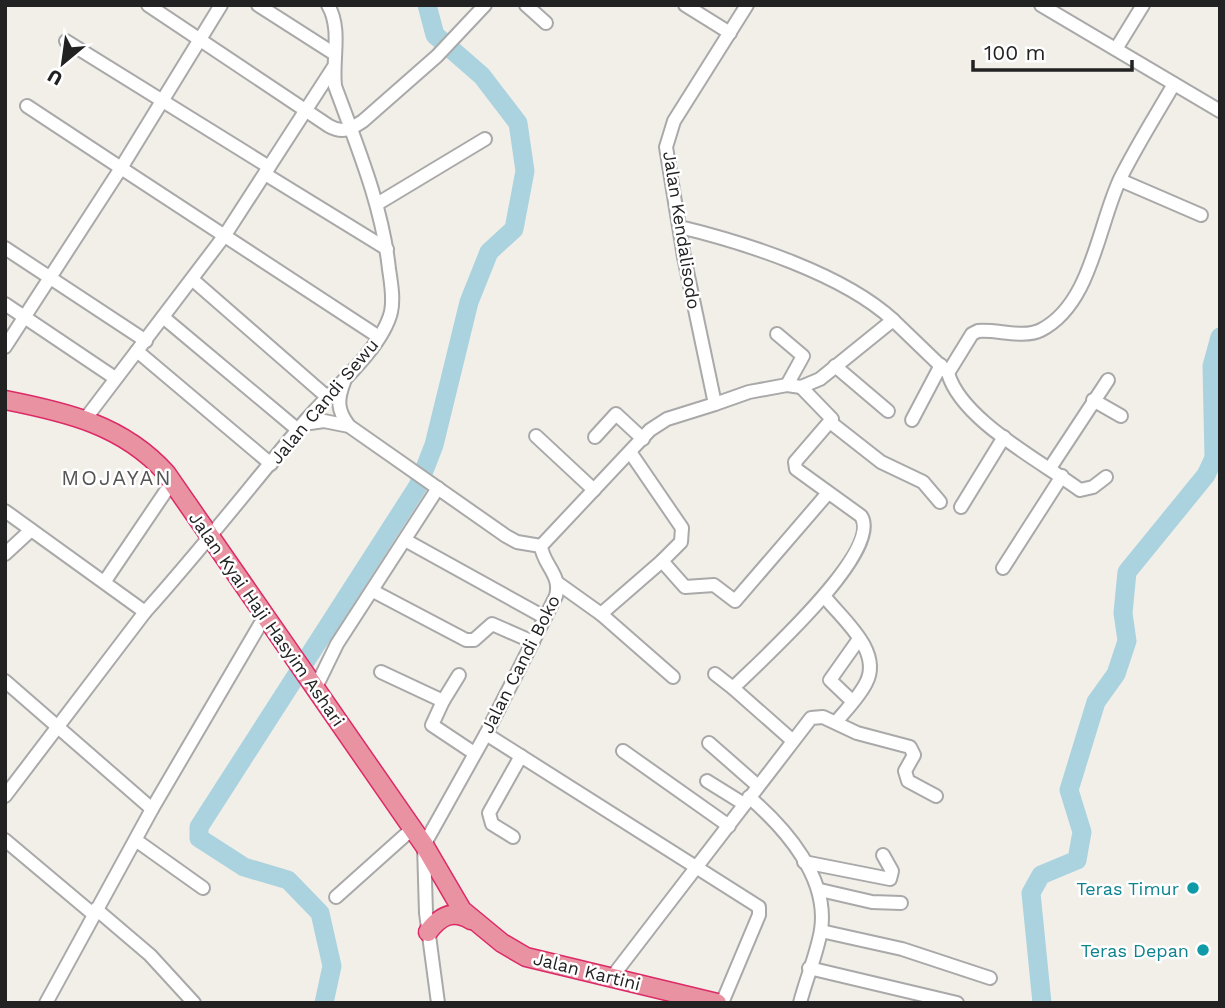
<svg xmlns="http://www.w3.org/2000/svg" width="1225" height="1008" viewBox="0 0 1225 1008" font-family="'Work Sans',sans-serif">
	<rect width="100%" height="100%" fill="#f2efe9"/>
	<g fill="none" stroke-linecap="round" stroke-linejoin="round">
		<g stroke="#aad3df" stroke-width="19">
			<polyline points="324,1003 332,966 320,913 288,880 244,867 199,838 199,827 418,486 434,445 469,302 489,252 514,229 525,171 518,123 482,76 435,35 427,5"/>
			<polyline points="1042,1003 1031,893 1041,875 1077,860 1082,832 1069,790 1096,702 1116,674 1127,641 1123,613 1127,572 1206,475 1214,458 1212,366 1220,337"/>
		</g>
		<g stroke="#a9a9a9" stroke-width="16">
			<g id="minor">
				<path d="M148,5L329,126C343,134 351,129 363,121L437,56L485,5"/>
				<polyline points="258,5 333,53"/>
				<polyline points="526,5 546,23"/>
				<polyline points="685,5 730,33"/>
				<polyline points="1041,5 1220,111"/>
				<polyline points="66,41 269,167"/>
				<polyline points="1116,49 1143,5"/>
				<polyline points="27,106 121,168 221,5"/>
				<polyline points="265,174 387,249"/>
				<polyline points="1120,180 1201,215"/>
				<polyline points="377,204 485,139"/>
				<path d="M680,227C746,243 843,274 893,320"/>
				<polyline points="5,248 146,341"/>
				<polyline points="193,280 326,396"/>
				<polyline points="5,304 115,378"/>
				<polyline points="163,317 298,430"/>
				<polyline points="777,334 803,356 787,385"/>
				<polyline points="5,347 121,168 379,337"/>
				<polyline points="137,351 271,464"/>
				<polyline points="835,366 888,411"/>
				<path d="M948,373C961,420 1041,461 1080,490L1093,487L1106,477"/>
				<path d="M344,382C337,400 337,410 349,426"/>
				<polyline points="1093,400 1121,416"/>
				<path d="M715,404L749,392L787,385L801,387L820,379L893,320L948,373L972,334L978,331C997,329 1023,339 1041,330C1092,304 1098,224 1121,177C1137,145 1156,115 1174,84"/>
				<polyline points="86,418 225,235 333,68"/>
				<polyline points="912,420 941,365"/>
				<polyline points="830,422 881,462 923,482 940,502"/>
				<polyline points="303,424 324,421 349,426 506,536 517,542 541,546"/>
				<polyline points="536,436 594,490"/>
				<polyline points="595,437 616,414 643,439"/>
				<polyline points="630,452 682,528 681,542 662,561"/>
				<polyline points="1050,468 1108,380"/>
				<polyline points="961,507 1004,437"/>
				<path d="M5,511L145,612C201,550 252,484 306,420C331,391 382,349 391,312C394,298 391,283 389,269C382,205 357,146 335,86C332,59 342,29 328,5"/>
				<polyline points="405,540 544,617"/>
				<polyline points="5,554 31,530"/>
				<polyline points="1003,568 1062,476"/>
				<polyline points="105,581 172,482"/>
				<polyline points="559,584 601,614 673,677"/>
				<polyline points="373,591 466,640 474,640 492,624 533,642"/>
				<path d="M824,596C842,619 883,651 866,683C859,697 846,710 836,722"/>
				<polyline points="601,614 662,561 685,587 714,585 735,601 828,493"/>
				<polyline points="381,672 443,701 432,725 474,753"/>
				<polyline points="715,674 733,688"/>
				<polyline points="5,681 152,809"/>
				<polyline points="315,689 337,644 438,488"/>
				<polyline points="443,701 459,675"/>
				<polyline points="852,701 830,680 859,639"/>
				<polyline points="486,734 759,907 759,915 722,1003"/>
				<path d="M793,741L733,688C759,662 884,551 861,516L796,469L795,462L832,419L801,387"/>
				<polyline points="709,743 758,786"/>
				<polyline points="623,751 729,826"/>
				<polyline points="707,781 744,804"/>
				<polyline points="5,796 145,612"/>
				<path d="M749,797C786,829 829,878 821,930C817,954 806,979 800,1003"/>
				<polyline points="513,837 492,824 489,813 521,756"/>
				<polyline points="5,840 93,914"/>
				<polyline points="137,841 203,888"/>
				<polyline points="804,862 890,879 892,871 883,855"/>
				<polyline points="820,890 872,902 901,903"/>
				<polyline points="336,897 412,829"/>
				<polyline points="96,909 150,955 194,1003"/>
				<polyline points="821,931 902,949 990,978"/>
				<polyline points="809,968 957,1003"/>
				<polyline points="612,977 811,718 823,717 857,733 910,747 914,755 905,771 908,781 936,796"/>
				<polyline points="46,1003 152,809 265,616"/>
				<path d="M438,1003L426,913L424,845L486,734L556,596C562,575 543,565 541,546L650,430L667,419L715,404L684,257L666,147L674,121L747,5"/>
			</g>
		</g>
		<g stroke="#dc2a67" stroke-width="21">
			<g id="highway">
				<path d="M5,400C66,412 123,425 166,473L424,845L462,910L502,943L526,957L717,1003"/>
				<path d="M428,932C440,916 453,909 471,920"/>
			</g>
		</g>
		<use href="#minor" stroke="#fff" stroke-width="12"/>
		<use href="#highway" stroke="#e892a2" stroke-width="18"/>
	</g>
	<g fill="#0f9aa8" stroke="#fff" stroke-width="2.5">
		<circle cx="1193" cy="888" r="7"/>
		<circle cx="1203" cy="950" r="7"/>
	</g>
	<g text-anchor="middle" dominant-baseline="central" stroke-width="5" stroke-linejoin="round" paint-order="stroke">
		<g font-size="18" fill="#222" stroke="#fff">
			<text transform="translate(682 230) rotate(81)">Jalan Kendalisodo</text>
			<text transform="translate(324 401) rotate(-50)">Jalan Candi Sewu</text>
			<text transform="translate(267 619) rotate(55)">Jalan Kyai Haji Hasyim Ashari</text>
			<text transform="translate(520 664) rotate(-63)">Jalan Candi Boko</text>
			<text transform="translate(587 971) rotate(14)">Jalan Kartini</text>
		</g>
		<g font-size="18" fill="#0d838f" stroke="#fff" text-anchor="end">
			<text x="1179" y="888">Teras Timur</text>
			<text x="1189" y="950">Teras Depan</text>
		</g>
		<g font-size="21" letter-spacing="2" fill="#555" stroke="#fff">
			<text x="117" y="477">MOJAYAN</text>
		</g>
	</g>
	<rect width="1225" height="1008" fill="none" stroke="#222222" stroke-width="14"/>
	<g transform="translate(63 63) rotate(209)" stroke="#ffffff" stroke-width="5" paint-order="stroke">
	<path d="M0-5L12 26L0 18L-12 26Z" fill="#222222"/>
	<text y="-10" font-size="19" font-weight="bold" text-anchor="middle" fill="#222222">U</text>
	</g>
	<path d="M973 60v10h159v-10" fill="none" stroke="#222222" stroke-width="3.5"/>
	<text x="984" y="60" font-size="21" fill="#222222" stroke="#ffffff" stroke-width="5" paint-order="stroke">100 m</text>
</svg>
